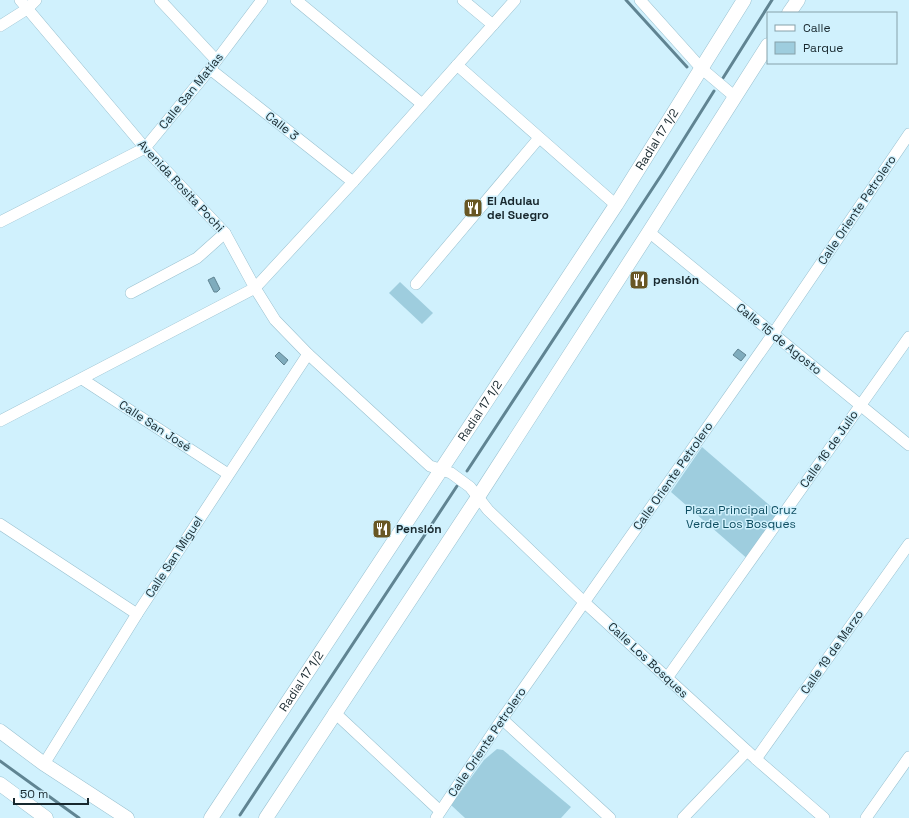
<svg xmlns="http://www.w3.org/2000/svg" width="909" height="818" viewBox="0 0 909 818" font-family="'Space Grotesk',sans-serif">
	<rect width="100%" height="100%" fill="#d0f1fd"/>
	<g fill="#9ecdde">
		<polygon points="400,282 433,313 422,324 389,293"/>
		<polygon points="702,447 782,516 750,561 671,492"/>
		<polygon points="497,749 503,750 571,807 561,818 465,818 451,805 484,760"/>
	</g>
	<g fill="#7facbd" stroke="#608492">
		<polygon points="214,277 220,289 217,292 214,292 208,280"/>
		<polygon points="738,349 746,355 741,361 733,355"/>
		<polygon points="279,352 288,360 284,365 275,356"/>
	</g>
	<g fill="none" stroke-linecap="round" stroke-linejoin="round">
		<g stroke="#608492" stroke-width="3">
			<polyline points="626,0 687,67"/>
			<polyline points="723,78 772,0"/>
			<polyline points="467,471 662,174 714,91"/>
			<polyline points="0,761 79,818"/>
			<polyline points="240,815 457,486"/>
		</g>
		<g stroke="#99c1d0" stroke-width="12">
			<g id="minor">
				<polyline points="20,0 145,148 225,233 255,288 275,320 308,354 430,466 451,473 470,487 488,510 584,602 756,759 824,818"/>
				<polyline points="160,0 216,60"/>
				<polyline points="296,0 422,104"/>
				<polyline points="463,0 493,25"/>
				<polyline points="640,0 701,68 734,96"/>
				<polyline points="0,26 27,9 36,0"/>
				<polyline points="457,65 616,205"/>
				<polyline points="210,69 353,182"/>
				<polyline points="0,222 145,148 210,69 262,0"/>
				<polyline points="649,232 909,445"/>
				<polyline points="416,284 539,138"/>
				<polyline points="131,293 197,258 225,233"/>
				<polyline points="82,379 228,474"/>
				<polyline points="0,421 255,288 353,182 515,0"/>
				<polyline points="0,524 137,614"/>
				<polyline points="667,678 909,337"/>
				<polyline points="334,712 440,811"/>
				<polyline points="502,719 610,818"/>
				<polyline points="756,759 909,544"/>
				<polyline points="44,764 137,614 308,354"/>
				<polyline points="436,818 502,719 773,334 909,134"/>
				<polyline points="683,818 747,751"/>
				<polyline points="866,818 909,757"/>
			</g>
		</g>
		<g stroke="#99c1d0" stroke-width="15">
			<g id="major">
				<polyline points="789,13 798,0"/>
				<polyline points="0,731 44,764 127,818"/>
				<polyline points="0,784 46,818"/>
				<path id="s1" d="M211,818L616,205L744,0"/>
				<polyline points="266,818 478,497 649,232 768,45"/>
			</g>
		</g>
		<use href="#minor" stroke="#fff" stroke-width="11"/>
		<use href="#major" stroke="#fff" stroke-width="14"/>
	</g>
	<defs>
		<g id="restaurant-square" transform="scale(1)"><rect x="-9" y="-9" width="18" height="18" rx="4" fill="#685724" stroke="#d0f1fd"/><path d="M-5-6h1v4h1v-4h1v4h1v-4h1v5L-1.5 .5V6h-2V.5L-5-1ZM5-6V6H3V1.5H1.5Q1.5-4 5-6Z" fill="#fff"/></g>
	</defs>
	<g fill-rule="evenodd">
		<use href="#restaurant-square" x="473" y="208"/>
		<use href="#restaurant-square" x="639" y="280"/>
		<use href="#restaurant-square" x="382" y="529"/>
	</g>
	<g text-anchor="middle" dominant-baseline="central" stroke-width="3" stroke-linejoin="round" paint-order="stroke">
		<g font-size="12" fill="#18282e" stroke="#d0f1fd">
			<text transform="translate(191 91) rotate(-51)">Calle San Matías</text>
			<text transform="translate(282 126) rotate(38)">Calle 3</text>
			<text stroke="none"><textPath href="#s1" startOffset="812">Radial 17 1/2</textPath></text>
			<text transform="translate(181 186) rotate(47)">Avenida Rosita Pochi</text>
			<text transform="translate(857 210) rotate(-56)">Calle Oriente Petrolero</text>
			<text transform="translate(779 339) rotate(39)">Calle 15 de Agosto</text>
			<text stroke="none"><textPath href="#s1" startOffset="488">Radial 17 1/2</textPath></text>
			<text transform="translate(155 426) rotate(33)">Calle San José</text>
			<text transform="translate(829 449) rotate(-55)">Calle 16 de Julio</text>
			<text transform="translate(673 476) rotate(-55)">Calle Oriente Petrolero</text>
			<text transform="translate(174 557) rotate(-57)">Calle San Miguel</text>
			<text transform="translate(832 652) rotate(-55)">Calle 19 de Marzo</text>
			<text transform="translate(648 660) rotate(43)">Calle Los Bosques</text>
			<text stroke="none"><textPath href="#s1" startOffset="164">Radial 17 1/2</textPath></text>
			<text transform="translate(487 742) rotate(-56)">Calle Oriente Petrolero</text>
		</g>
		<g font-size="12" font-weight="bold" fill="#18282e" stroke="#d0f1fd" text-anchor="start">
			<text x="487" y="201">El Adulau<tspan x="487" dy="14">del Suegro</tspan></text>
			<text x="653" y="280">pensión</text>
			<text x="396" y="529">Pensión</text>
		</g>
		<g font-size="12" fill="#0e4e61" stroke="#d0f1fd">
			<text x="741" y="510">Plaza Principal Cruz<tspan x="741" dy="14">Verde Los Bosques</tspan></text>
		</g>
	</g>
	<rect x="767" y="12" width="130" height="52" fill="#d0f1fd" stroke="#86a1aa"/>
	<rect x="775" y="25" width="20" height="6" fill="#ffffff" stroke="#86a1aa"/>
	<text x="803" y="32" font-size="12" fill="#18282e">Calle</text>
	<rect x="775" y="42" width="20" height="12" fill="#9ecdde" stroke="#86a1aa"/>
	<text x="803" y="52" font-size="12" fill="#18282e">Parque</text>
	<path d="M14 798v6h74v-6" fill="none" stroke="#18282e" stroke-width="2"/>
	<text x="20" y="798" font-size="12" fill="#18282e" stroke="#d0f1fd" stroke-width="3" paint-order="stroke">50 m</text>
</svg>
